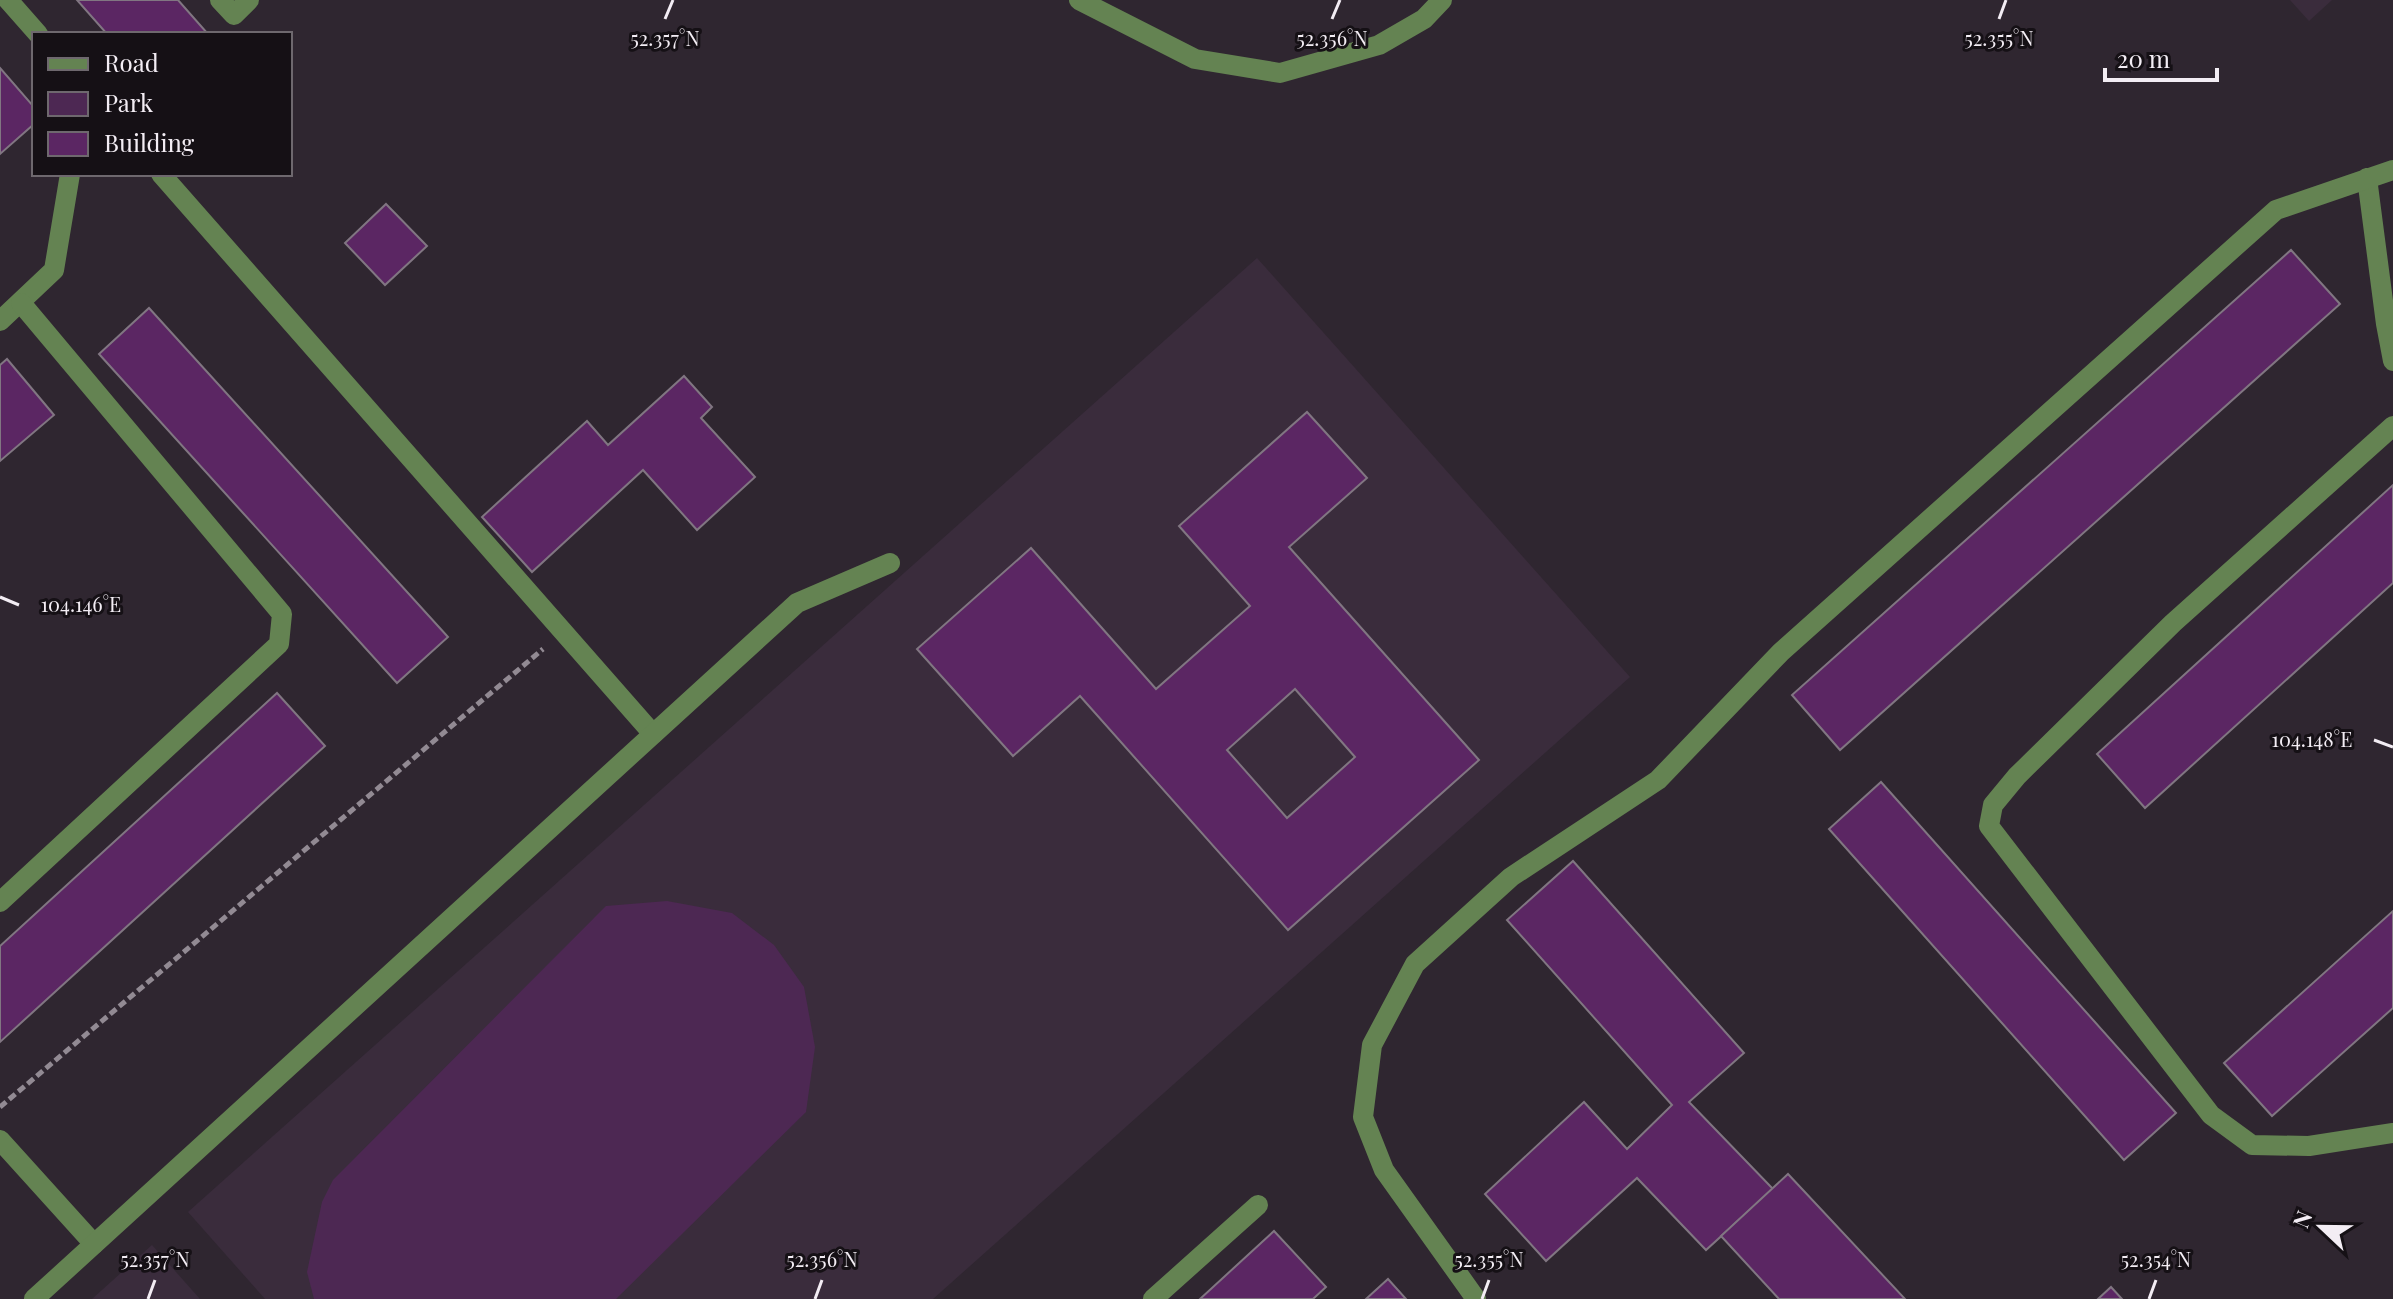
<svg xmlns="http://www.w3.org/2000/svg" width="2393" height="1299" viewBox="0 0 2393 1299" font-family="'Playfair Display',serif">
	<rect width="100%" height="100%" fill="#2f2630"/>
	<g fill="#3a2c3c">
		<polygon points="2290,0 2332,0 2309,21"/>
		<polygon points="1257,258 1630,677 933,1299 265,1299 188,1212"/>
		<polygon points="152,1245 200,1299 92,1299"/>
	</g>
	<polygon fill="#4d2853" points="667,901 732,913 774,945 804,987 815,1047 806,1112 616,1299 314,1299 307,1272 322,1202 333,1180 606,906"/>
	<g fill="#5b2663" stroke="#817682" stroke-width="2" fill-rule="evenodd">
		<polygon points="77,0 178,0 208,34 107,34"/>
		<polygon points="0,68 34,107 34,124 0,154"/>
		<polygon points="386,204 427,246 385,285 345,243"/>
		<polygon points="2291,250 2340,304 1840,750 1792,695"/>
		<polygon points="149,308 448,637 397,683 99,354"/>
		<polygon points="7,359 54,415 0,461 0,365"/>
		<polygon points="684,376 712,407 701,418 755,477 697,530 643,470 532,572 482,517 587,421 608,445"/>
		<path d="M1307,412L1367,478L1289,547L1479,760L1288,930L1080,696L1013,756L917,649L1031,548L1156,689L1250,606L1179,526ZM1295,689L1355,757L1287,818L1227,750Z"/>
		<polygon points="2393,485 2393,583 2145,808 2097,754"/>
		<polygon points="277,693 325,746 0,1042 0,946"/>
		<polygon points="1881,782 2176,1113 2124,1160 1829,829"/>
		<polygon points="1573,861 1744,1053 1689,1102 1773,1189 1706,1250 1637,1178 1546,1261 1485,1194 1584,1102 1627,1149 1672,1105 1507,920"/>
		<polygon points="2393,911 2393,1008 2272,1116 2224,1063"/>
		<polygon points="1788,1174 1905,1299 1779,1299 1721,1236"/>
		<polygon points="1274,1231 1326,1287 1313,1299 1200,1299"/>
		<polygon points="1388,1279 1406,1299 1366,1299"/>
		<polygon points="2111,1287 2122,1299 2098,1299"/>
	</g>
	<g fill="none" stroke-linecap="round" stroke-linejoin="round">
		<polyline stroke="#928a93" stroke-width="5" stroke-dasharray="8 4" stroke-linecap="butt" points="0,1107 543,649"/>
		<g stroke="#648352" stroke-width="20">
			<polyline points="8,0 38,34"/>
			<polyline points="220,0 234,15 249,0"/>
			<polyline points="1079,0 1195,59 1280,73 1379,45 1424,19 1442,0"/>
			<polyline points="161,174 653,734"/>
			<polyline points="2367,178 2386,324 2393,361"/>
			<polyline points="0,321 54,270 70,174"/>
			<polyline points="2393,426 2173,623 2017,776 1993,805 1989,826 2211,1115 2252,1145 2309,1146 2393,1133"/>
			<polyline points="0,902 279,644 282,614 21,303"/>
			<polyline points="0,1140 94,1244"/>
			<polyline points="34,1299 797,603 890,563"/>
			<polyline points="1153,1299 1258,1205"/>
			<polyline points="1476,1299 1384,1170 1363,1117 1372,1045 1415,964 1511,877 1658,780 1781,652 2276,210 2393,170"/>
		</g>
	</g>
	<path fill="none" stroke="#f3edf4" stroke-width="3" d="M665,19L673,0M1332,19L1340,0M1999,19L2006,0M0,597L19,605M2374,740L2393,747M148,1299L155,1280M815,1299L822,1280M1482,1299L1489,1280M2149,1299L2156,1280"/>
	<g font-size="20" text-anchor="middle" fill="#f3edf4" stroke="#151015" stroke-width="6" stroke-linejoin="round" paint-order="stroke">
		<text x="665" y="46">52.357°N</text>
		<text x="1332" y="46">52.356°N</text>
		<text x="1999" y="46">52.355°N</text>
		<text x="81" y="612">104.146°E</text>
		<text x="2312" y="747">104.148°E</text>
		<text x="155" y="1267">52.357°N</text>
		<text x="822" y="1267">52.356°N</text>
		<text x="1489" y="1267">52.355°N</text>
		<text x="2156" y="1267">52.354°N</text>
	</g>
	<rect x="32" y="32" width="260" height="144" fill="#151015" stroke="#6e686e" stroke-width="2"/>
	<rect x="48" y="58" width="40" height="12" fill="#648352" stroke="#6e686e" stroke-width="2"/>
	<text x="104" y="72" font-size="24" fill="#f3edf4">Road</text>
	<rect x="48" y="92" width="40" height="24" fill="#4d2853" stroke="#6e686e" stroke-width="2"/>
	<text x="104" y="112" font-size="24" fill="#f3edf4">Park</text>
	<rect x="48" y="132" width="40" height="24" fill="#5b2663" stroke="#6e686e" stroke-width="2"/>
	<text x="104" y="152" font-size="24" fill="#f3edf4">Building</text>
	<g transform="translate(2321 1227) rotate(292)" stroke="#151015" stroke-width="6" paint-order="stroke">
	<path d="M0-6L14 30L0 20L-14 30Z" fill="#f3edf4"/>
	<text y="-12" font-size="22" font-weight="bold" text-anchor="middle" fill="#f3edf4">N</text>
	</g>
	<path d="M2105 68v12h112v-12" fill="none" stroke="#f3edf4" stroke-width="4"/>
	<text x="2117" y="68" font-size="24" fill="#f3edf4" stroke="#151015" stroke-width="6" paint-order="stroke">20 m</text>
</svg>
